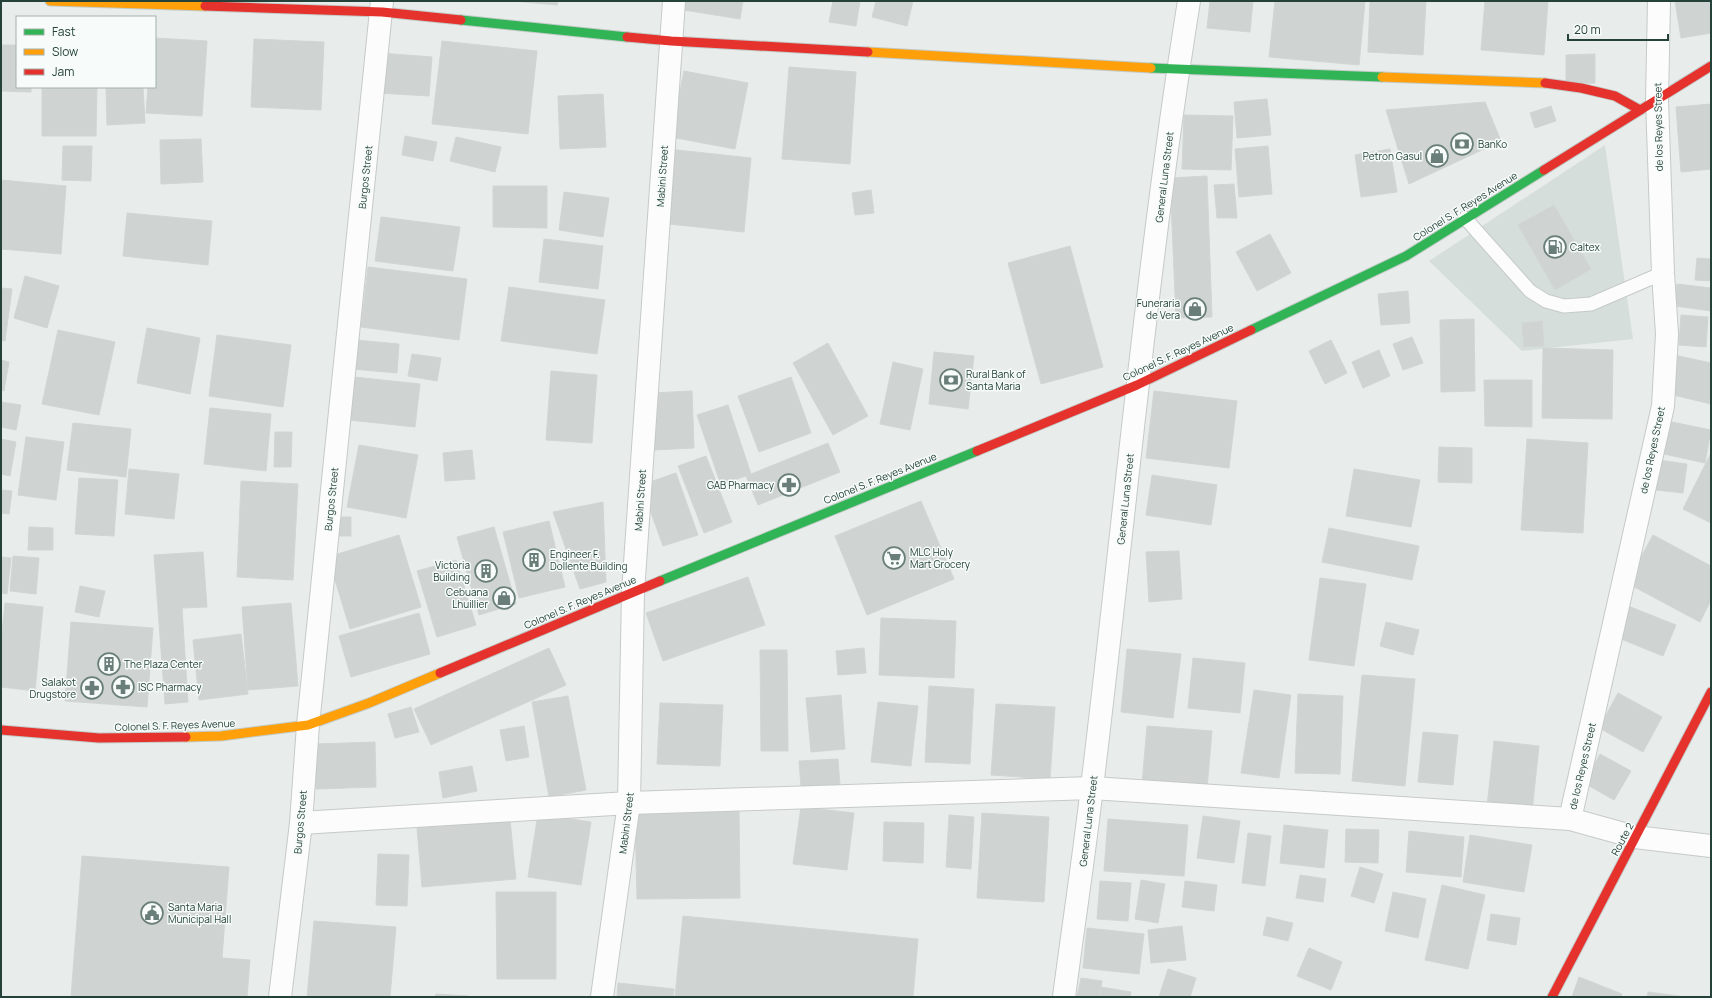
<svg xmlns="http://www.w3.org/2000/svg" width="1712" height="998" viewBox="0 0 1712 998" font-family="Manrope,sans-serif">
	<rect width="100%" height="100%" fill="#e8edeb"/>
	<polygon fill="#d6dedb" points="1605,145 1633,339 1522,351 1429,261"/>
	<g fill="#cfd4d2" stroke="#d1d6d4">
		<polygon points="513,1 558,1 557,5"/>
		<polygon points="686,1 743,1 740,19 684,10"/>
		<polygon points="833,1 860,1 856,26 829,22"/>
		<polygon points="876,1 913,1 907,26 872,17"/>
		<polygon points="1210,1 1253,1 1250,32 1207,28"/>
		<polygon points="1275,1 1365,1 1359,65 1269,57"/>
		<polygon points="1370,1 1426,1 1423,55 1368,52"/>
		<polygon points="1485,1 1548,1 1544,55 1481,50"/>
		<polygon points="1675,1 1711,1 1711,33 1681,38"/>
		<polygon points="155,38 207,41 202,116 146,113 148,87 155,87"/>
		<polygon points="254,39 324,42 321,110 251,107"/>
		<polygon points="442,41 537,51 528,134 432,124"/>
		<polygon points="1,45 17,45 17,87 31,87 31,92 1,91"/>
		<polygon points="380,53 432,57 429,96 378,93"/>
		<polygon points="1595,54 1595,83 1566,84 1566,55"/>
		<polygon points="789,67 856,72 850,164 782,159"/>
		<polygon points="684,71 748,83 735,149 671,137"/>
		<polygon points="42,87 97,87 96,136 42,136"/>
		<polygon points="106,87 143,87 145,123 107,125"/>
		<polygon points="603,94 606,147 560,149 558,96"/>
		<polygon points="1267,99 1271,135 1237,138 1234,102"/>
		<polygon points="1485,102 1501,141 1409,184 1386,110"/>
		<polygon points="1711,104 1711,169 1681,172 1676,107"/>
		<polygon points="1551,106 1556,121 1535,128 1530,113"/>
		<polygon points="1184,115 1233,116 1231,170 1182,169"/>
		<polygon points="405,136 437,142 433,161 402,155"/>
		<polygon points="456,137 501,147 495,172 450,161"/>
		<polygon points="201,139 203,182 161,184 160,140"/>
		<polygon points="63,146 92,146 91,181 62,180"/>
		<polygon points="1268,146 1272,194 1239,197 1235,149"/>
		<polygon points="668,149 751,158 744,232 660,223"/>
		<polygon points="1390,149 1397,192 1361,197 1355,155"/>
		<polygon points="1207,176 1212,317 1176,318 1170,178"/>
		<polygon points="1,180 66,186 61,254 1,249"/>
		<polygon points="1234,184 1237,218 1217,218 1214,185"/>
		<polygon points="493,186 547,186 547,228 493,227"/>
		<polygon points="871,190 874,213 855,215 852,193"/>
		<polygon points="564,192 609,198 603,237 559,230"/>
		<polygon points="1554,205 1591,269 1555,290 1518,225"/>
		<polygon points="127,213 212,221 208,265 123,256"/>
		<polygon points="381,217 460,227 453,271 375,261"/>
		<polygon points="1270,234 1291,273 1257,291 1236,252"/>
		<polygon points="544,239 603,246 598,289 539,282"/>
		<polygon points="1070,246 1103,367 1041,384 1008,263"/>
		<polygon points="1697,258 1711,259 1711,281 1695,280"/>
		<polygon points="368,267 467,279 459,340 361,327"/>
		<polygon points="25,276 59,286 47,328 14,318"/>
		<polygon points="1677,284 1711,288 1711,311 1675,306"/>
		<polygon points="509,287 605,300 597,354 501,341"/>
		<polygon points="1,288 12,289 5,341 1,340"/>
		<polygon points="1408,291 1410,323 1381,325 1378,294"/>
		<polygon points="1681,315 1708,317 1706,347 1679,345"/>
		<polygon points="1474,319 1475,391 1441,392 1440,320"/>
		<polygon points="1542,321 1544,346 1524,347 1522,323"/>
		<polygon points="147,328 200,338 190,394 137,383"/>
		<polygon points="58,330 115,342 99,415 42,404"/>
		<polygon points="217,335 291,345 283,407 209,396"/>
		<polygon points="1412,337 1423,363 1403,370 1393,344"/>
		<polygon points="355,340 399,344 397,373 352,369"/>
		<polygon points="1331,340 1347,373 1325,384 1309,351"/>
		<polygon points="828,343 868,416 833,435 793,363"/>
		<polygon points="1543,348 1613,350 1612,419 1542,418"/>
		<polygon points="1379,350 1390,376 1363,388 1352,362"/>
		<polygon points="934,352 974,356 968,409 929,404"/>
		<polygon points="412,354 441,358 437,381 408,376"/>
		<polygon points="1674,355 1711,363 1711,404 1665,393"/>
		<polygon points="1,360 9,362 4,391 1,390"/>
		<polygon points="893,362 923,369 910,430 880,424"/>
		<polygon points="551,371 597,375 592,443 546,440"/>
		<polygon points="354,377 420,384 415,427 349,420"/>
		<polygon points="791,377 811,433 759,452 738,396"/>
		<polygon points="1484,380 1532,380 1532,427 1485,426"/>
		<polygon points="692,391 694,448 653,450 652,393"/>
		<polygon points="1154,391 1237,401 1229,468 1146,458"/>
		<polygon points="1,402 21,405 16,430 1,427"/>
		<polygon points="728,405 751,474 721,485 697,415"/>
		<polygon points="210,408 271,414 266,471 204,464"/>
		<polygon points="1662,420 1711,430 1705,463 1655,452"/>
		<polygon points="73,423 131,429 126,477 67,470"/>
		<polygon points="275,432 292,432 291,467 274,467"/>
		<polygon points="26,437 64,442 56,500 18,495"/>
		<polygon points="1,439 16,442 10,476 1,474"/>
		<polygon points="1527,439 1588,443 1583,533 1521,530"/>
		<polygon points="828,443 840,472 758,505 746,476"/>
		<polygon points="359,445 418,455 406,518 347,507"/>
		<polygon points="1439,447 1472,448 1472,483 1438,482"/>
		<polygon points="472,450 475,479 445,481 443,453"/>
		<polygon points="1711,453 1711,523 1683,509"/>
		<polygon points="706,456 732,522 704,533 678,466"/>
		<polygon points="1651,459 1687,464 1683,493 1647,489"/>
		<polygon points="129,469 179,474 174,519 125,514"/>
		<polygon points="1354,469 1420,480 1411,527 1346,516"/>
		<polygon points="676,473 698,535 663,546 641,485"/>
		<polygon points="1152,475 1217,485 1211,525 1146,515"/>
		<polygon points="79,478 118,480 114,536 75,534"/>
		<polygon points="241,481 298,484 293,580 237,577"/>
		<polygon points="1,490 12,491 9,514 1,513"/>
		<polygon points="921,501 954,579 867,615 835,536"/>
		<polygon points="603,502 606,582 580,589 553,512"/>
		<rect x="334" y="517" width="17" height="19"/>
		<polygon points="549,521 565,587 519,598 503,532"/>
		<polygon points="29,527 53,528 53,550 28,550"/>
		<polygon points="494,527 516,604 479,615 457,537"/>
		<polygon points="1329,528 1419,546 1412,580 1322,562"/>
		<polygon points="399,535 421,607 350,629 328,557"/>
		<polygon points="1653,535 1711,566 1711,600 1700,622 1627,583"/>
		<polygon points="1179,551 1182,599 1149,602 1146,552"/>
		<polygon points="203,552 207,607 182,608 188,702 165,704 154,555"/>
		<polygon points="13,556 39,558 36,594 10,591"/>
		<polygon points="1,557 11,558 7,594 1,593"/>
		<polygon points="456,560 476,625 437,637 417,571"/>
		<polygon points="748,577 765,625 663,661 646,613"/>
		<polygon points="1320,578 1366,584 1354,666 1309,660"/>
		<polygon points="80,586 105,591 99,617 75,612"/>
		<polygon points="5,603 43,607 35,691 1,687 1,642"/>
		<polygon points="291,603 298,686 248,690 242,607"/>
		<polygon points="1628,606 1676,625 1663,656 1616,637"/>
		<polygon points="419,613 430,654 351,677 339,636"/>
		<polygon points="881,618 956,621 954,678 879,675"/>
		<polygon points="71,622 153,628 147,707 65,701"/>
		<polygon points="1386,622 1419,630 1413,655 1380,646"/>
		<polygon points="241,634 248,694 199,700 193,640"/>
		<polygon points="549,648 566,685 431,745 414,709"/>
		<polygon points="864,648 866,673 838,675 836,651"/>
		<polygon points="1127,649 1181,654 1173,718 1121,712"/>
		<polygon points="760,650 787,650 788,751 761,751"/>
		<polygon points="1193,658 1245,663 1240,713 1188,708"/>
		<polygon points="1362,675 1415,679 1405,786 1352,781"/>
		<polygon points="929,686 974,689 970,764 925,762"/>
		<polygon points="1254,690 1291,695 1279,778 1241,773"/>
		<polygon points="1618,693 1662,717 1643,752 1599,728"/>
		<polygon points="1298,694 1343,696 1340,774 1295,773"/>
		<polygon points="841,695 845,749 811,752 806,698"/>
		<polygon points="568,696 586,790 549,797 532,702"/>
		<polygon points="878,702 918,706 911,766 871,762"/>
		<polygon points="660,703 723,705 720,766 657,764"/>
		<polygon points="996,704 1055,707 1050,779 991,775"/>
		<polygon points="411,707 419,732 395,738 388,714"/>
		<polygon points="524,726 529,757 506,761 500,730"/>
		<polygon points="1147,726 1212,731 1207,789 1142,784"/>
		<polygon points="1423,732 1458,735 1453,785 1418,782"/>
		<polygon points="1494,741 1539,746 1532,812 1487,807"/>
		<polygon points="375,742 376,787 316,789 315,744"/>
		<polygon points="1600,754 1631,771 1614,800 1584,783"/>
		<polygon points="838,759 840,785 801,787 799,761"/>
		<polygon points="472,766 477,791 443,798 439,772"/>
		<polygon points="801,807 854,813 847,870 793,864"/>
		<polygon points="739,811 740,898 637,899 635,812"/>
		<polygon points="982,813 1049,817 1044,902 977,898"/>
		<polygon points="538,814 591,822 581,885 528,877"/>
		<polygon points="949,815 974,817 971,869 946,867"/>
		<polygon points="1203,816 1240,821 1234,863 1197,858"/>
		<polygon points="1108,819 1188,825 1184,876 1104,871"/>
		<polygon points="510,820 516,879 422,887 417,828"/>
		<polygon points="884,822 924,823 923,863 883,861"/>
		<polygon points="1284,825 1328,830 1324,868 1280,863"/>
		<polygon points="1346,829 1379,830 1378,863 1345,862"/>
		<polygon points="1409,831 1464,837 1461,877 1406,872"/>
		<polygon points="1248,833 1271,836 1265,886 1242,883"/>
		<polygon points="1470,835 1532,845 1524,892 1463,882"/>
		<polygon points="378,854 409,855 407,906 376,905"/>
		<polygon points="82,856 229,867 222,958 250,960 247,997 71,997"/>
		<polygon points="1360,867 1383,874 1374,903 1351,896"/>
		<polygon points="1300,875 1326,879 1323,902 1296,898"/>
		<polygon points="1141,880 1165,884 1158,923 1135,919"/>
		<polygon points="1100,881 1131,883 1128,921 1097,919"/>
		<polygon points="1185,881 1217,885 1214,911 1182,907"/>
		<polygon points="1442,885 1485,895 1468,969 1425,960"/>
		<polygon points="496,892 556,892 556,979 497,979"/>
		<polygon points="1393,892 1426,899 1418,938 1385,931"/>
		<polygon points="1491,914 1520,918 1516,945 1487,940"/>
		<polygon points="683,916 918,939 913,997 675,997"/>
		<polygon points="1267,917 1293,923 1288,941 1263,935"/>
		<polygon points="314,921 396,927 390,997 307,997"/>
		<polygon points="1182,926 1186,960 1151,963 1148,930"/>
		<polygon points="1087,928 1144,934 1139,974 1083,968"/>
		<polygon points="1309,948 1342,962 1331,990 1297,976"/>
		<polygon points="1168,969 1196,978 1190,997 1159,997"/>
		<polygon points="1579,977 1622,994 1621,997 1572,997"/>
		<polygon points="1081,978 1102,981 1099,997 1077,997"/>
		<polygon points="618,983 674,989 673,997 617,997"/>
		<polygon points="1101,987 1131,992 1130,997 1100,997"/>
		<polygon points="1648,992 1686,997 1647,997"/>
		<polygon points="436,994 468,996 468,997 435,997"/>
	</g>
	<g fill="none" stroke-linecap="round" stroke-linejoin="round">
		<g stroke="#c5cac8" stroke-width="15">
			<polyline id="lane" points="1465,218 1530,291 1546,301 1564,306 1591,304 1663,273"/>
		</g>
		<g stroke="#c5cac8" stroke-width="24">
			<g id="street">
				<polyline points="1570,819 1663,406 1667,334 1663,273 1657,100 1659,1"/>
				<polyline points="301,823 629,803 1092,788 1570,819 1635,837 1711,846"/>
				<polyline points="280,997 301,823 308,725 382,1"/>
				<polyline points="602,997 629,803 633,592 674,1"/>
				<path d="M1064,997C1073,927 1084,857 1092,787C1124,525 1147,262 1189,1"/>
			</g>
		</g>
		<g stroke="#c3cbc8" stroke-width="11">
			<g id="fast">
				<polyline points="461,20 627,37"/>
				<polyline points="1151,68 1382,77"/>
				<polyline points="1251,330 1406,256 1544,170"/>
				<polyline points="660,581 977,451"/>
			</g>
		</g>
		<g stroke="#c3cbc8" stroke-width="11">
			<g id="slow">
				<polyline points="50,1 205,6"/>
				<polyline points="868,52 1151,68"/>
				<polyline points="1382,77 1545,83"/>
				<polyline points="186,737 221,736 308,725 369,703 440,673"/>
			</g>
		</g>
		<g stroke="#c3cbc8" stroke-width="11">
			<g id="jam">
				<polyline points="205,6 382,12 461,20"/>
				<polyline points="627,37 671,41 868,52"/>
				<polyline points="1545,83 1581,88 1615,96 1640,110"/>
				<polyline points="1544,170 1711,66"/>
				<polyline points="977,451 1137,385 1251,330"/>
				<polyline points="440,673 660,581"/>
				<polyline points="1,730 99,738 186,737"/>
				<polyline points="1552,997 1711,692"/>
			</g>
		</g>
		<use href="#lane" stroke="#fcfcfc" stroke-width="13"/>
		<use href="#street" stroke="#fcfcfc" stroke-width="22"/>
		<use href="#fast" stroke="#30b455" stroke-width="9"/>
		<use href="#slow" stroke="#ff9f0a" stroke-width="9"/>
		<use href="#jam" stroke="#e5322d" stroke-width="9"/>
	</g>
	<defs>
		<g id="bank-ring" transform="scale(1.15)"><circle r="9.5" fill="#f7fbf9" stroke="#697e78" stroke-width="1.5"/><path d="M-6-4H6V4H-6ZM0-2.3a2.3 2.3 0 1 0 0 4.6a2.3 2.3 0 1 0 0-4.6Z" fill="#697e78"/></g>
		<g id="shop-ring" transform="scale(1.15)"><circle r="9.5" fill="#f7fbf9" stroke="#697e78" stroke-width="1.5"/><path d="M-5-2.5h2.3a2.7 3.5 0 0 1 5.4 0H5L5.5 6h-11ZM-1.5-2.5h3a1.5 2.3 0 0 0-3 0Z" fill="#697e78"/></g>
		<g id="fuel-ring" transform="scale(1.15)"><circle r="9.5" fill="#f7fbf9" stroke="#697e78" stroke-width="1.5"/><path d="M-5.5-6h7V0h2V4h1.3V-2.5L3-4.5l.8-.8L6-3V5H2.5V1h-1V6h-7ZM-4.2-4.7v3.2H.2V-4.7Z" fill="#697e78"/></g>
		<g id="pharmacy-ring" transform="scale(1.15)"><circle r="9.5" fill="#f7fbf9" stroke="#697e78" stroke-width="1.5"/><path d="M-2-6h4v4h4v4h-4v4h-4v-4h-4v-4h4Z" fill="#697e78"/></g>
		<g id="supermarket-ring" transform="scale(1.15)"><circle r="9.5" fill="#f7fbf9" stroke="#697e78" stroke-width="1.5"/><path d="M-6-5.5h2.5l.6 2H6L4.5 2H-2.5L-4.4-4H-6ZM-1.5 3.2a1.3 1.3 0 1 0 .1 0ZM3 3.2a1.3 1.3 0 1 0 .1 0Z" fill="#697e78"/></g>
		<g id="building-ring" transform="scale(1.15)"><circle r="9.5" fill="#f7fbf9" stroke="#697e78" stroke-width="1.5"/><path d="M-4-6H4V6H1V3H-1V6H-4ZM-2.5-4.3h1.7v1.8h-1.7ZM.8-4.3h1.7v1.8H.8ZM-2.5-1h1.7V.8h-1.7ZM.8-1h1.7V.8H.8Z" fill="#697e78"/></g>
		<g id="civic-ring" transform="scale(1.15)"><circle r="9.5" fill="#f7fbf9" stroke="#697e78" stroke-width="1.5"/><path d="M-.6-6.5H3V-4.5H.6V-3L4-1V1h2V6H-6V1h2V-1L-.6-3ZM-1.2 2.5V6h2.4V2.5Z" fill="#697e78"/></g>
	</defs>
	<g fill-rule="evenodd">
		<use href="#bank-ring" x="1462" y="144"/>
		<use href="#shop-ring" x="1437" y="156"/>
		<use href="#fuel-ring" x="1555" y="247"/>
		<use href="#shop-ring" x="1195" y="309"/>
		<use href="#bank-ring" x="951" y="380"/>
		<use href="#pharmacy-ring" x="789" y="485"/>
		<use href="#supermarket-ring" x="894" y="558"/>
		<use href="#building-ring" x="534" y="560"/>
		<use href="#building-ring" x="486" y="571"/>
		<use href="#shop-ring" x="504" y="598"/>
		<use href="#building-ring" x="109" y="664"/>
		<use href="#pharmacy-ring" x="123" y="687"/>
		<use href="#pharmacy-ring" x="92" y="688"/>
		<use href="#civic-ring" x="152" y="913"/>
	</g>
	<g text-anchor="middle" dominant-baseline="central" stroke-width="3" stroke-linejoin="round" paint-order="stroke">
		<g font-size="10" fill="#24423a" stroke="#f7fbf9">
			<text transform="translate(1658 127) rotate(-91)">de los Reyes Street</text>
			<text transform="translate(662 176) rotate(-86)">Mabini Street</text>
			<text transform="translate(365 177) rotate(-84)">Burgos Street</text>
			<text transform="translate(1164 177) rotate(-83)">General Luna Street</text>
			<text transform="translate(1465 206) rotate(-32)">Colonel S. F. Reyes Avenue</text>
			<text transform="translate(1178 352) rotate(-25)">Colonel S. F. Reyes Avenue</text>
			<text transform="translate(1652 450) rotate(-78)">de los Reyes Street</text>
			<text transform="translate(880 478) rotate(-22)">Colonel S. F. Reyes Avenue</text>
			<text transform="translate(331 499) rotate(-84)">Burgos Street</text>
			<text transform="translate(1125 499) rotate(-84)">General Luna Street</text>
			<text transform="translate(640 500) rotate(-86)">Mabini Street</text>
			<text transform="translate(580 602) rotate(-23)">Colonel S. F. Reyes Avenue</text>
			<text transform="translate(175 725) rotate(-2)">Colonel S. F. Reyes Avenue</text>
			<text transform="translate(1582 766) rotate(-77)">de los Reyes Street</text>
			<text transform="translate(1088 821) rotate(-83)">General Luna Street</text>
			<text transform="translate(300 822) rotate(-85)">Burgos Street</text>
			<text transform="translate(626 823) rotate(-83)">Mabini Street</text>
			<text transform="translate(1622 839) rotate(-62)">Route 2</text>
		</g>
		<g font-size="10" fill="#24423a" stroke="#f7fbf9" text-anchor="start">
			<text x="1478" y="144">BanKo</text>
			<text x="1422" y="156" text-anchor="end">Petron Gasul</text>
			<text x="1570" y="247">Caltex</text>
			<text x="1180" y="303" text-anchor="end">Funeraria<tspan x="1180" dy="12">de Vera</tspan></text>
			<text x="966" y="374">Rural Bank of<tspan x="966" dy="12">Santa Maria</tspan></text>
			<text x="774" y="485" text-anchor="end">GAB Pharmacy</text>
			<text x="910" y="552">MLC Holy<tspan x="910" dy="12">Mart Grocery</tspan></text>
			<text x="550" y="554">Engineer F.<tspan x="550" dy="12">Dollente Building</tspan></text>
			<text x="470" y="565" text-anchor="end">Victoria<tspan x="470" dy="12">Building</tspan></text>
			<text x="488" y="592" text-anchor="end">Cebuana<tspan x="488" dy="12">Lhuillier</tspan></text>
			<text x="124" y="664">The Plaza Center</text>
			<text x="76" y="682" text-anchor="end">Salakot<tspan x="76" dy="12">Drugstore</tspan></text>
			<text x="138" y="687">ISC Pharmacy</text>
			<text x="168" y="907">Santa Maria<tspan x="168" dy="12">Municipal Hall</tspan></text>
		</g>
	</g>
	<rect width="1712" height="998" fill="none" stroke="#24423a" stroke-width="4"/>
	<rect x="16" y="16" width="140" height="72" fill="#f7fbf9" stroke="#a3b1ad"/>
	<rect x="24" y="29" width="20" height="6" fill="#30b455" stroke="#a3b1ad"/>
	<text x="52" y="36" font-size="12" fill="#24423a">Fast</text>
	<rect x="24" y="49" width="20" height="6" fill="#ff9f0a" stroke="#a3b1ad"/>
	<text x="52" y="56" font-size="12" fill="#24423a">Slow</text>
	<rect x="24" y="69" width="20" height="6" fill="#e5322d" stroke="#a3b1ad"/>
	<text x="52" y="76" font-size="12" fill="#24423a">Jam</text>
	<path d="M1568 34v6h100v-6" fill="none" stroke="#24423a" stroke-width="2"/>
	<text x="1574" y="34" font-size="12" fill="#24423a" stroke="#f7fbf9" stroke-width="3" paint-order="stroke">20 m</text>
</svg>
